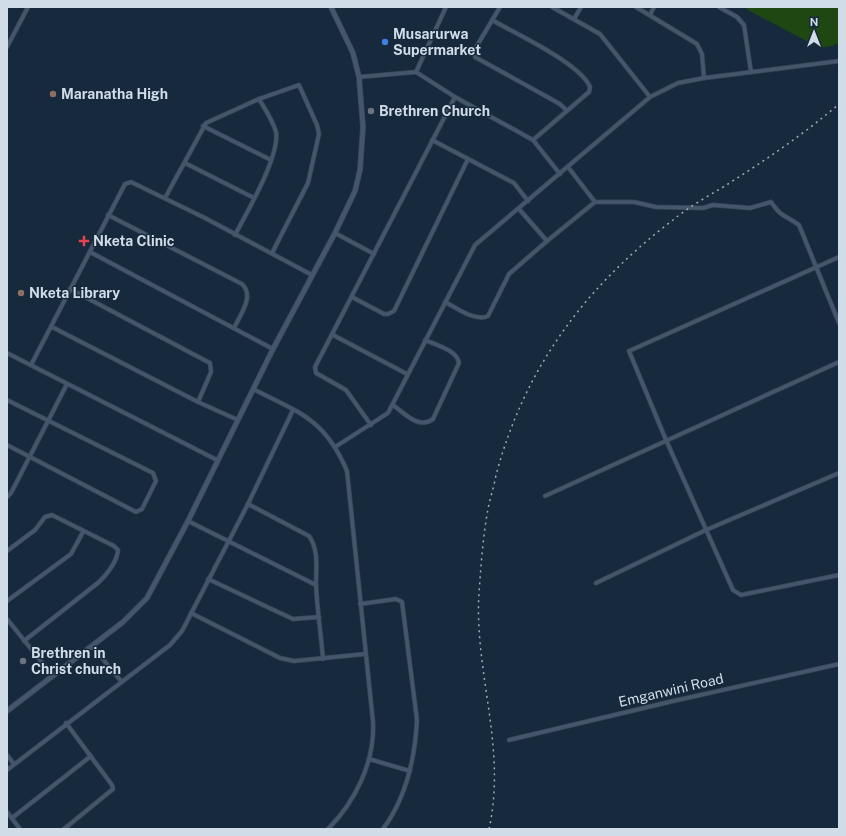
<svg xmlns="http://www.w3.org/2000/svg" width="846" height="836" viewBox="0 0 846 836" font-family="'Public Sans',sans-serif">
	<rect width="100%" height="100%" fill="#17293c"/>
	<polygon fill="#1f4712" points="746,7 839,7 839,43 832,46 820,48 748,10"/>
	<g fill="none" stroke-linecap="round" stroke-linejoin="round">
		<g stroke="#394656" stroke-width="5">
			<g id="minor">
				<polyline points="500,7 475,49 475,57 560,104 567,111"/>
				<polyline points="552,7 600,34 650,97"/>
				<polyline points="636,7 697,44 702,54 704,78"/>
				<polyline points="719,7 737,17 744,25 751,72"/>
				<polyline points="650,15 654,7"/>
				<polyline points="574,19 581,7"/>
				<path d="M492,20C516,34 580,63 590,87L589,92L533,140"/>
				<polyline points="7,47 28,7"/>
				<polyline points="416,72 446,7"/>
				<polyline points="359,77 416,72 455,97 533,140 560,174"/>
				<polyline points="203,126 271,160"/>
				<polyline points="432,140 514,183 528,201"/>
				<polyline points="185,163 254,198"/>
				<polyline points="165,198 206,123 259,99 299,85 317,125 319,134 308,183 272,253"/>
				<path d="M595,202H634L656,207L703,208L713,205L750,208L771,202C783,219 784,214 799,225L839,323"/>
				<polyline points="519,209 547,241"/>
				<path d="M108,215L242,284C255,296 240,315 234,328"/>
				<polyline points="335,233 374,254"/>
				<path d="M235,235C247,212 280,156 276,132C273,121 265,109 259,99"/>
				<polyline points="90,252 273,349"/>
				<polyline points="839,257 629,351 666,440 733,590 741,595 839,575"/>
				<polyline points="70,289 210,363 211,372 198,402"/>
				<polyline points="352,297 384,314 388,314 394,311 468,159"/>
				<path d="M445,302C457,308 475,322 488,316L509,274L547,241L595,202L568,167"/>
				<polyline points="52,327 198,402 238,420"/>
				<polyline points="333,335 407,374"/>
				<polyline points="7,353 217,460"/>
				<polyline points="31,365 125,184 131,182 203,217 312,275"/>
				<path d="M253,389C300,413 325,419 347,471L373,722C375,762 355,802 328,829"/>
				<polyline points="7,400 153,473 156,481 142,509 136,512 7,445"/>
				<path d="M393,405C404,413 419,430 433,419L459,363C457,350 436,345 425,340"/>
				<polyline points="371,425 346,390 316,373 315,367 455,97"/>
				<polyline points="335,447 388,413 475,245 650,97 678,83 704,78 839,61"/>
				<polyline points="545,496 839,362"/>
				<polyline points="7,497 11,493 67,384"/>
				<path d="M248,504L309,536C319,550 316,568 316,584C317,609 321,634 323,659"/>
				<polyline points="188,521 316,585"/>
				<path d="M7,551L35,530L45,517L52,515L114,546L118,550C117,562 107,574 99,582L24,641"/>
				<polyline points="208,579 293,619 319,617"/>
				<polyline points="596,583 706,530 839,473"/>
				<polyline points="7,601 71,554 83,532"/>
				<path d="M360,604L396,599L402,602L417,720C415,758 406,798 383,829"/>
				<polyline points="191,613 280,658 294,661 365,654"/>
				<polyline points="7,619 52,675"/>
				<polyline points="92,646 121,681"/>
				<polyline points="509,740 669,702 839,664"/>
				<polyline points="7,755 14,764"/>
				<polyline points="369,759 410,771"/>
				<polyline points="7,770 170,645 182,631 248,504 293,410"/>
				<polyline points="7,812 20,829"/>
				<polyline points="12,818 91,756"/>
				<polyline points="64,829 113,789 112,785 66,723"/>
			</g>
		</g>
		<g stroke="#394656" stroke-width="6">
			<polyline id="tertiary" points="7,711 123,622 147,598 188,521 273,349 335,233 355,191 360,170 363,127 359,77 353,53 331,7"/>
		</g>
		<use href="#minor" stroke="#43566b" stroke-width="3.5"/>
		<use href="#tertiary" stroke="#43566b" stroke-width="4.5"/>
		<path stroke="#a0acbb" stroke-width="1.5" stroke-dasharray="2 4" stroke-linecap="butt" d="M489,829C507,748 474,672 479,593C481,565 483,536 488,509C490,498 494,487 496,475C525,367 585,287 673,220C690,206 710,195 728,184C767,159 804,134 839,104"/>
	</g>
	<circle fill="#3f7fe0" stroke="#17293c" stroke-width="1.5" cx="385" cy="42" r="4"/>
	<g fill="#8d6e63" stroke="#17293c" stroke-width="1.5">
		<circle cx="53" cy="94" r="4"/>
		<circle cx="21" cy="293" r="4"/>
	</g>
	<g fill="#6b7280" stroke="#17293c" stroke-width="1.5">
		<circle cx="371" cy="111" r="4"/>
		<circle cx="23" cy="661" r="4"/>
	</g>
	<path fill="#e0444e" stroke="#17293c" stroke-width="1.5" d="M82 235h4v4h4v4h-4v4h-4v-4h-4v-4h4z"/>
	<g text-anchor="middle" dominant-baseline="central" stroke-width="3" stroke-linejoin="round" paint-order="stroke">
		<g font-size="14" font-weight="bold" fill="#d1dce9" stroke="#17293c" text-anchor="start">
			<text x="393" y="34">Musarurwa<tspan x="393" dy="16">Supermarket</tspan></text>
			<text x="61" y="94">Maranatha High</text>
			<text x="379" y="111">Brethren Church</text>
			<text x="93" y="241">Nketa Clinic</text>
			<text x="29" y="293">Nketa Library</text>
			<text x="31" y="653">Brethren in<tspan x="31" dy="16">Christ church</tspan></text>
		</g>
		<g font-size="14" fill="#d1dce9" stroke="#17293c">
			<text transform="translate(671 690) rotate(-13)">Emganwini Road</text>
		</g>
	</g>
	<rect width="846" height="836" fill="none" stroke="#d1dce9" stroke-width="16"/>
	<g transform="translate(814 32)" stroke="#17293c" stroke-width="3" paint-order="stroke">
	<path d="M0-3L7 15L0 10L-7 15Z" fill="#d1dce9"/>
	<text y="-6" font-size="11" font-weight="bold" text-anchor="middle" fill="#d1dce9">N</text>
	</g>
</svg>
